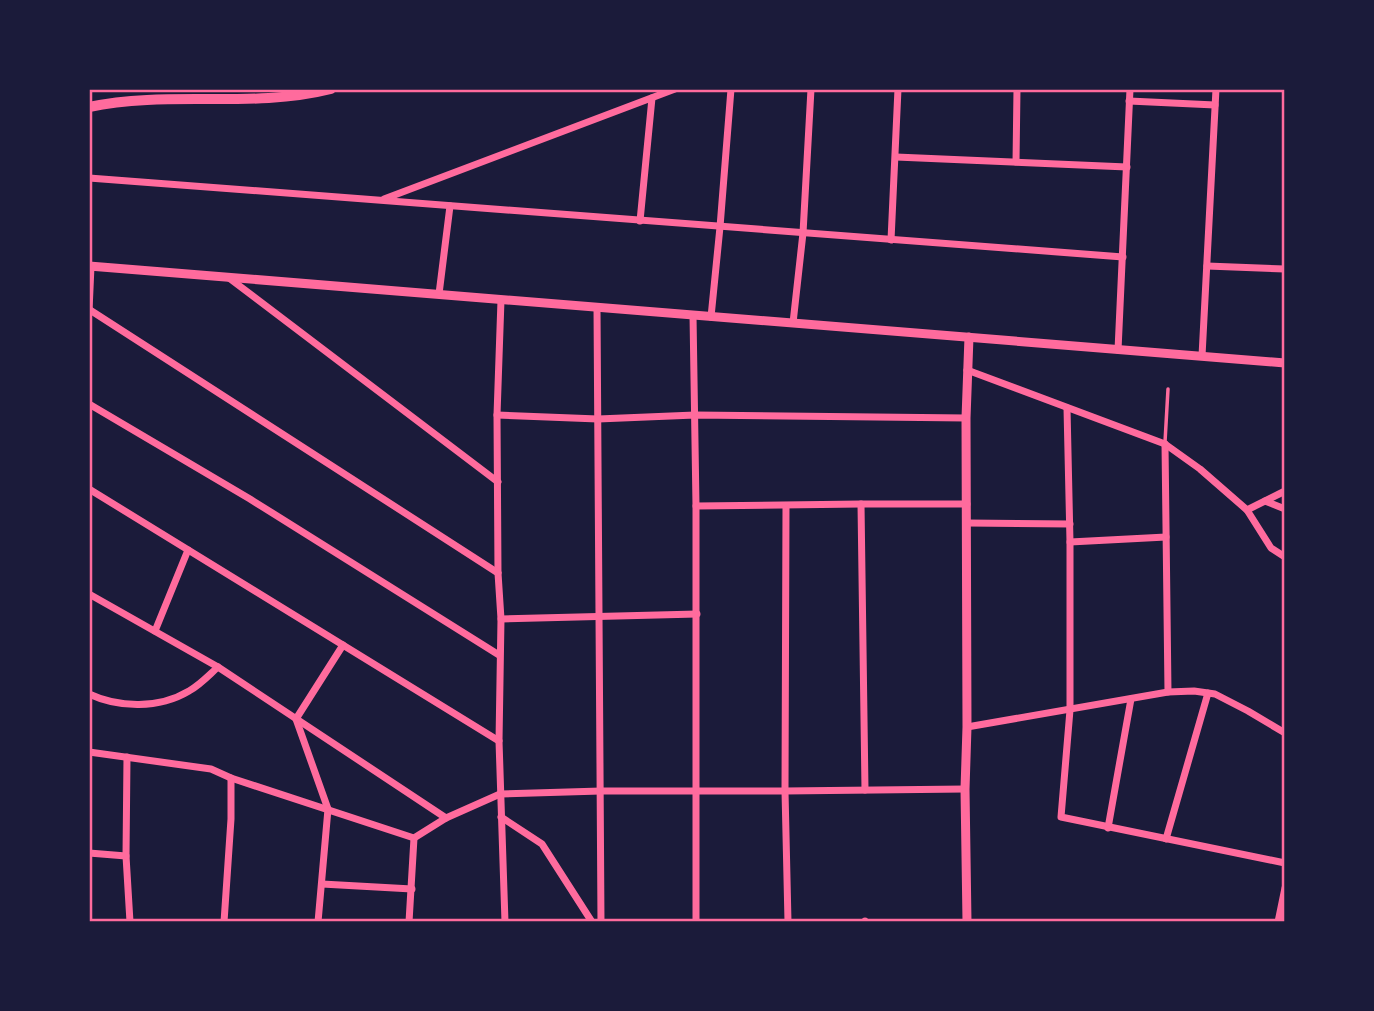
<svg xmlns="http://www.w3.org/2000/svg" width="1374" height="1011" viewBox="0 0 1374 1011" font-family="'Fira Sans Condensed',sans-serif">
	<rect width="100%" height="100%" fill="#1b1b3a"/>
	<g fill="none" stroke-linecap="round" stroke-linejoin="round">
		<polyline stroke="#ff6b9d" stroke-width="3.5" points="1165,442 1168,389"/>
		<g stroke="#ff6b9d" stroke-width="7">
			<polyline points="1129,101 1215,105"/>
			<polyline points="896,157 1127,167"/>
			<polyline points="1016,162 1017,89"/>
			<polyline points="89,178 1123,257"/>
			<polyline points="384,199 675,89"/>
			<polyline points="640,221 652,98"/>
			<polyline points="891,240 898,89"/>
			<polyline points="89,265 91,266 89,311"/>
			<polyline points="1207,266 1285,269"/>
			<polyline points="229,278 498,482"/>
			<polyline points="439,294 450,206"/>
			<polyline points="501,300 497,415 498,573 501,619 499,741 505,922"/>
			<polyline points="597,307 601,922"/>
			<polyline points="90,310 498,573"/>
			<polyline points="693,315 696,506 696,922"/>
			<polyline points="711,317 720,227 731,89"/>
			<polyline points="793,323 803,233 811,89"/>
			<polyline points="1118,350 1130,89"/>
			<polyline points="1202,356 1216,89"/>
			<polyline points="967,370 1165,444 1200,469 1247,510 1271,548 1285,557"/>
			<polyline points="89,404 250,499 499,655"/>
			<polyline points="1067,408 1070,542 1070,710 1061,817 1285,863"/>
			<polyline points="497,415 598,419 695,415 966,418"/>
			<polyline points="1165,444 1168,692"/>
			<polyline points="89,489 499,741"/>
			<polyline points="1265,501 1285,509"/>
			<polyline points="861,504 865,790"/>
			<polyline points="696,506 861,504 967,504"/>
			<polyline points="786,506 785,791 788,922"/>
			<polyline points="1247,510 1285,491"/>
			<polyline points="967,523 1070,524"/>
			<polyline points="1070,542 1166,537"/>
			<polyline points="89,594 218,667 446,818"/>
			<polyline points="501,619 697,614"/>
			<polyline points="155,631 188,550"/>
			<path d="M89,694C119,708 159,709 189,691C200,685 209,675 218,667"/>
			<polyline points="967,727 1168,692 1194,691 1215,694 1248,711 1285,733"/>
			<polyline points="89,752 211,769 231,778 414,838 446,818 500,794 601,791 785,791 965,789"/>
			<polyline points="127,757 126,856 130,922"/>
			<polyline points="501,817 542,844 592,922"/>
			<polyline points="1108,828 1131,699"/>
			<polyline points="1166,839 1208,693"/>
			<polyline points="89,853 126,856"/>
			<polyline points="322,884 412,889"/>
			<polyline points="865,921 865,922"/>
			<polyline points="224,922 231,819 231,778"/>
			<polyline points="318,922 328,809 296,719 343,645"/>
			<polyline points="409,922 414,838"/>
			<polyline points="1278,922 1285,888"/>
		</g>
		<g stroke="#ff6b9d" stroke-width="9">
			<polyline points="89,266 1285,363"/>
			<polyline points="967,922 965,789 967,727 966,418 969,337"/>
		</g>
		<path stroke="#ff6b9d" stroke-width="10" d="M89,107C169,90 252,109 331,89"/>
	</g>
	<rect width="1374" height="1011" fill="none" stroke="#1b1b3a" stroke-width="182"/>
	<rect x="91" y="91" width="1192" height="829" fill="none" stroke="#ff6b9d" stroke-width="2.5"/>
</svg>
